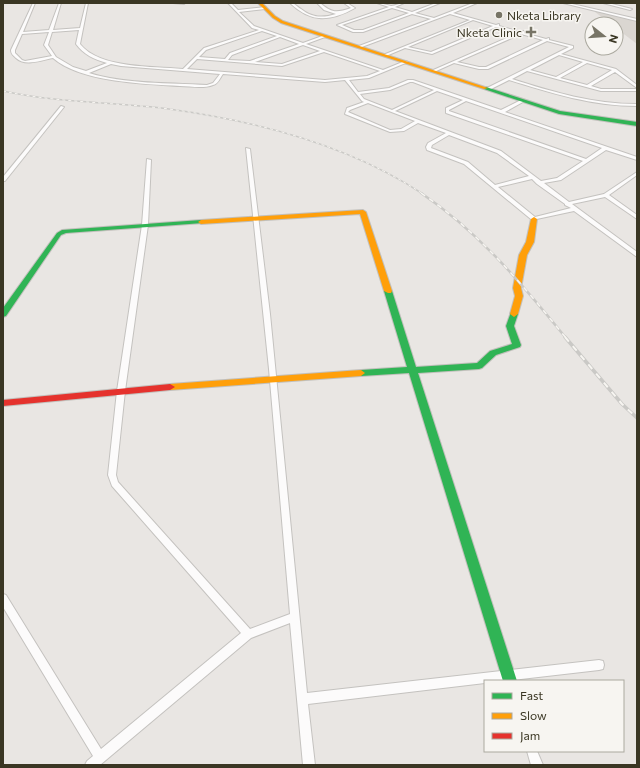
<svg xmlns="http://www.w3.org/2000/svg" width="640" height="768" viewBox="0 0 640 768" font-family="Commissioner,sans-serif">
	<rect width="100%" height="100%" fill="#e9e6e3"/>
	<polygon fill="#dad6d1" points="598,11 637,20 637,44 616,28 616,24 611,24 595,12"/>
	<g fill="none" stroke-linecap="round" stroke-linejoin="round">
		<g stroke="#c4c2bf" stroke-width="2">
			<g id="street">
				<path d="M33,3H35L23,32L49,30L59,3H61L53,30L80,28L86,3H88L80,44C100,69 153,66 183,69L204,48L259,30L252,28L228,3H231L238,10L266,7L265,9L239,12L254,26L303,43L325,35V37L306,44L383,70L405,61L408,62L369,78L349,80L358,92L389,88L408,80H413L501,110L521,100H523V102L505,112L637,157V160L606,150L561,180L544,183L569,202L604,194L637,172V175L609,195L637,215V219L605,197L572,204L637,252V257L574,211L532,220L464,164L427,150L426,147L428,143L446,133L418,123L404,131L390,132L345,114L347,108L364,102L362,101L345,80L325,82L223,74C220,78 218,84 213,85C203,89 190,86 180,86C144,84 80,82 53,58C42,60 25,67 16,58C13,55 11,54 11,50ZM79,30L76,44C84,55 94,59 107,63L86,71L73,67L56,57L48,45L52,32ZM262,31L277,36L230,53L225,59L199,57L206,50ZM49,32L44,45L52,56L25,61L22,60L15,53V50L22,34ZM280,37L299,44L250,61L228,60L232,55ZM303,45L320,51L282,64L255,62ZM324,52L380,71L367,76L325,80L187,69L197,59L282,66ZM111,64L121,66L220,74L213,83L207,85C170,83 124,84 89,73ZM410,82H413L434,90L392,110L364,99L360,94L390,90ZM437,91L463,100L446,108V113L583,161L557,178L541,181L501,151L395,111ZM466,101L602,148L586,159L449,111V110ZM368,103L415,121L401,129L390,130L348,112L350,110ZM449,135L497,153L529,176L495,185L468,162L431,148L432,145ZM532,179L537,184L565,204V205L571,208L535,217L498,187Z"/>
				<polygon points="173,3 185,3 184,4"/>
				<path d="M290,3C295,3 297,7 301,9C312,18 323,18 336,14L324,10L317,3H320C332,13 336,13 351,8L344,3H347L355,8C330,22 311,23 290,3Z"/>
				<path d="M377,3C382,3 386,5 391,6C395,6 400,3 404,3L395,7L412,12L436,3H440L415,13L434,18L473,3H477L453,13L496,25L499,24V26L521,32L524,31V33L546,39L549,38V40L573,46V48L561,54L616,69L637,85V88L615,72L591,86L601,89H637V91H601L527,71L512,79C553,92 593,104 637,104V106C592,106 551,93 509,80L489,90H487V88L569,47L547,41L488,69H479L454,63L434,72L431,71L518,33L496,27L432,54L405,48L386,56L383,55L470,20L450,14L359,48V46L431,19L412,14L363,32H353L337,25L389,7ZM392,8L409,13L363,30H354L342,25ZM473,20L493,26L431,52L408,47ZM521,34L543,40L486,67H479L457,62ZM559,55L583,62L556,77L530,70ZM587,63L612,70L587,85L560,78Z"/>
				<polygon points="563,3 568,3 637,19 637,21"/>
				<polygon points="603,3 608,3 632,9 630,10"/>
				<polygon points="61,106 64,107 5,181 3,181 3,177"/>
				<polygon points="246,148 250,149 270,314 307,693 599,660 603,661 604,665 603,669 599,670 504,681 485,681 485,683 308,704 315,765 303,765 290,623 251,638 100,765 85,765 87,761 93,756 3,607 3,594 6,595 101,749 241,633 112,486 108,475 117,391 142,225 147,159 151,160 148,225 125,391 116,475 118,482 250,629 290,614 269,369"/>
				<polygon points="527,751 537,751 543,765 531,765"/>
			</g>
		</g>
		<g stroke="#c2c0bc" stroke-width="2">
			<g id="fast">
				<polygon points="486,87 560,111 637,122 637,126 559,114 484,89 484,87"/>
				<polygon points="201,220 203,221 203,223 66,233 61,235 6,316 3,317 3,308 57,233 62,230"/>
				<polygon points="385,289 388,289 392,291 416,367 477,363 490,351 512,344 506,326 511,312 514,311 518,314 514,326 521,345 520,347 496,355 482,368 479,369 418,373 517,681 503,681 409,373 361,376 357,373 361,370 407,367 384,291"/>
			</g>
		</g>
		<g stroke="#c2c0bc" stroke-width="2">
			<g id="slow">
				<polygon points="258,3 262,3 275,16 283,21 488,88 484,89 281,23 273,18"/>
				<polygon points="363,210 366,212 392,291 391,293 388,293 384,291 360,214 201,224 198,222 201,220"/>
				<polygon points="534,217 537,219 534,242 527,255 521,288 523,296 518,314 514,317 510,314 515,296 513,288 519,255 526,242 531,219"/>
				<polygon points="361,370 365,373 361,376 170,390 165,387 170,384"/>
			</g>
		</g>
		<g stroke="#c2c0bc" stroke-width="2">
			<polygon id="jam" points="170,384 175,387 170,390 3,406 3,400"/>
		</g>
		<use href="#street" fill="#fcfbfb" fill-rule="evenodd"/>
		<use href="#fast" fill="#30b455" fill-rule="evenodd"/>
		<use href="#slow" fill="#ff9f0a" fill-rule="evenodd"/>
		<use href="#jam" fill="#e5322d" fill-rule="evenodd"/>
		<g stroke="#cac9c6" stroke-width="1.5">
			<path id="rail-far2" d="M3,91C58,103 113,102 169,109C256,121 349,145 423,194"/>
		</g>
		<g stroke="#cac9c6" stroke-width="2.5">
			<path id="rail-far1" d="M421,193C479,232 522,284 566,338"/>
		</g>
		<g stroke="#cac9c6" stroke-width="3.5">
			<polyline id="rail" points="565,337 622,404 637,418"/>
		</g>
		<use href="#rail-far2" stroke="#f7f5f1" stroke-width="1" stroke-dasharray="3" stroke-linecap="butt"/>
		<use href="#rail-far1" stroke="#f7f5f1" stroke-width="1.5" stroke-dasharray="5" stroke-linecap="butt"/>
		<use href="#rail" stroke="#f7f5f1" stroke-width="2" stroke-dasharray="6" stroke-linecap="butt"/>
	</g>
	<g fill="#777466" stroke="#f7f5f1" stroke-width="1.5">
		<circle cx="499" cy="15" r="4"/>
		<path d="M529 26h4v4h4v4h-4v4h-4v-4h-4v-4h4z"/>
	</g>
	<g text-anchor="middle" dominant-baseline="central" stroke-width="3" stroke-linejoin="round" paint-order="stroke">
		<g font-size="12" fill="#3a3623" stroke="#f7f5f1" text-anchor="start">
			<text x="507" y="15">Nketa Library</text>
			<text x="522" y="32" text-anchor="end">Nketa Clinic</text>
		</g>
	</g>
	<rect width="640" height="768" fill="none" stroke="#3a3623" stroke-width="8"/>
	<rect x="484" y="680" width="140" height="72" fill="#f7f5f1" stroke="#aba99f"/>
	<rect x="492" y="693" width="20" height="6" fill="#30b455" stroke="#aba99f"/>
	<text x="520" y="700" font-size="12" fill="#3a3623">Fast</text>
	<rect x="492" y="713" width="20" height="6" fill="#ff9f0a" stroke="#aba99f"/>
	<text x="520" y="720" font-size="12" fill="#3a3623">Slow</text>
	<rect x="492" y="733" width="20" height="6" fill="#e5322d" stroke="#aba99f"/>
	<text x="520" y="740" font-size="12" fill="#3a3623">Jam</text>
	<g transform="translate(604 36) rotate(107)"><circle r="19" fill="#f7f5f1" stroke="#aba99f"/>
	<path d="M0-3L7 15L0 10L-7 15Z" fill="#777466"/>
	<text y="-6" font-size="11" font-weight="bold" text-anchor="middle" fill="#3a3623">N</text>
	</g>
</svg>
